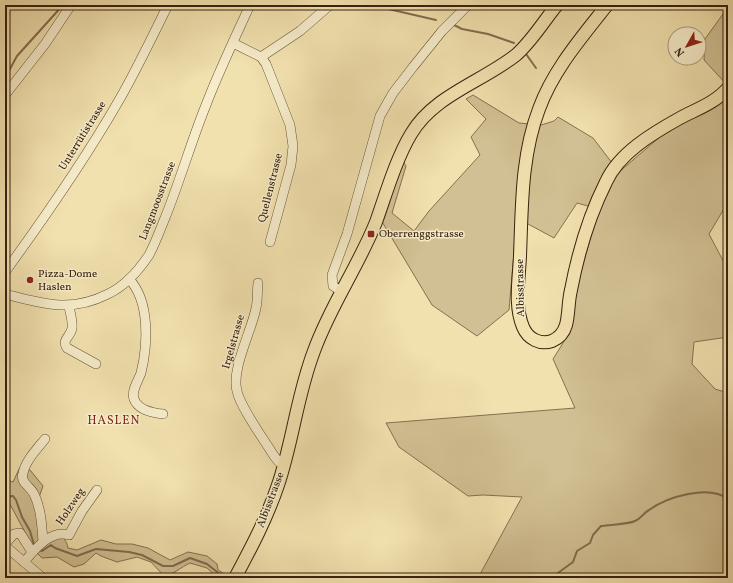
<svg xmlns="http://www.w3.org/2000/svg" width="733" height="583" viewBox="0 0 733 583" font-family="Vollkorn,serif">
	<rect width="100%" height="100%" fill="#f1e1ae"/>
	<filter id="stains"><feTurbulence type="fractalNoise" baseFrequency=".005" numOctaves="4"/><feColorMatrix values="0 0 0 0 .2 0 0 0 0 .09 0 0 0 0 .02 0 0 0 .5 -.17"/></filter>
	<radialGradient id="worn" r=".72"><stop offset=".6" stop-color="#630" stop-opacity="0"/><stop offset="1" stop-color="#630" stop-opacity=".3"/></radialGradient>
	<g fill="#d1c093" stroke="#847050">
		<polygon points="728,7 728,86 704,60 705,39"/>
		<polygon points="473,95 519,123 541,125 554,121 558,117 593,138 619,172 668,130 718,105 728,95 728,202 709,234 728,270 728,337 694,342 692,364 715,389 728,393 728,578 478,578 522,497 483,495 468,496 399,447 386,423 575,408 553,359 570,332 575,292 599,209 577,203 554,238 517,218 509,310 477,336 432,305 381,220 403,161 406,166 392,213 414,231 429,211 480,155 471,137 486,119 466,99"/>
		<path d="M20,467L30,470L43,486L35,509L43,534C56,536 65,533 68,548L77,550L101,540L116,544H132L148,548L170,560L188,552L207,556L217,564L218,570L228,576L224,578H218L207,568L190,563C181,567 173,575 164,576L151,562L137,557L117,562L101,556L96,553L84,564L74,567L57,557L42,558L35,551L11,506L5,504V479L13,482Z"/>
	</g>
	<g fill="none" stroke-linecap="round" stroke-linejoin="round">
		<g stroke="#816d4e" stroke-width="2">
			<polyline points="371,5 436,20"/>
			<polyline points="454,25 462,29 488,34 514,43"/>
			<polyline points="526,54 536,68"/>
			<polyline points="5,78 17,56 63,5"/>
			<polyline points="5,497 13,496 16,500 22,517 30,531 34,545"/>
			<polyline points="39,550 42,551 51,545 55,548 77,556 96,549 129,552 142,555 163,566 173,566 190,558 207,564 221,575 226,578"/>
			<path d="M551,578L573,562L577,551L590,543L593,535L601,526C609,525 629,524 635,521C642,518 643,513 649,510C667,497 709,484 728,499"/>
		</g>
		<g stroke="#665136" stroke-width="10">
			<g id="minor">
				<polyline points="233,43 261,57 266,64 290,125 293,146 291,165 270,242"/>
				<polyline points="261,57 300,31 330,5"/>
				<polyline points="5,95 45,44 71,5"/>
				<path d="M5,272C45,217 84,161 118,102C136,71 152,37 168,5"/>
				<path d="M129,279C150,301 148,344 141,373C138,381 131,391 134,399C138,410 153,413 163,414"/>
				<path d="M258,283C257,291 258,300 256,308C252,330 231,369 237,391C241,409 264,439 274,456L279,462L284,463"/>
				<polyline points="341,291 333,286 332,275 347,234 380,116 393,93 413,67 442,31 468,5"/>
				<path d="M5,294C44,304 70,313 108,294C125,286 139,270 149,255C155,244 160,230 165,218C180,181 191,142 206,105C219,71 235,38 250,5"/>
				<path d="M69,306C70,313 73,321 72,328C71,337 61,339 67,348L96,364"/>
				<path d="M43,542C42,526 41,508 34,494C30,486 20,483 23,473C26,460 37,449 45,439"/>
				<polyline points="5,544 14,534 20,533 32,552"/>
				<polyline points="5,546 43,578"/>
				<path d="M24,562C35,549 51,529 69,535L82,511L97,490"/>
			</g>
		</g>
		<g stroke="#37210e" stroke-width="14">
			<g id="major">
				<path d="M607,5C582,37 553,70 539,109C521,156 522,207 520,256C519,279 514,306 523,327C528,339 540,345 552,341C559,338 564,332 566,325C569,314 568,302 571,290C578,253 589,216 606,182C619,153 653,133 680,118C697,109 715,103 728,88"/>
				<path d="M235,578C251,548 267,518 278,485C293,441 297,395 314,351C330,306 358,267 376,222C386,194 396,159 411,134C434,95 482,82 516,55C532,41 543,22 557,5"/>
			</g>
		</g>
		<use href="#minor" stroke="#f6ecca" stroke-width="9"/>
		<use href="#major" stroke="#f1e1ae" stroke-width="12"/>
	</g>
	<g fill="#8f2418" stroke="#f6ecca" stroke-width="1.5">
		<rect x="367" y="230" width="8" height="8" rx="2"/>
		<circle cx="30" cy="280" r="4"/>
	</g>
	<g text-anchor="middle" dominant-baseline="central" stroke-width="3" stroke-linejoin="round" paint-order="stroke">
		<g font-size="11" fill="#37210e" stroke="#f6ecca">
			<text transform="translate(83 136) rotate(-58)">Unterrütistrasse</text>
			<text transform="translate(271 188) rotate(-76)">Quellenstrasse</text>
			<text transform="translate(158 201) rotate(-69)">Langmoosstrasse</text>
			<text transform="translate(521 288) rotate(-91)">Albisstrasse</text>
			<text transform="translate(234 342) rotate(-74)">Irgelstrasse</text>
			<text transform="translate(271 500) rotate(-69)">Albisstrasse</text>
			<text transform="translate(71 507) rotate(-56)">Holzweg</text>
		</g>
		<g font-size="11" fill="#37210e" stroke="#f6ecca" text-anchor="start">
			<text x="379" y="234">Oberrenggstrasse</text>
			<text x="38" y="274">Pizza-Dome<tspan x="38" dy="13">Haslen</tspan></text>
		</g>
		<g font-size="12" letter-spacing="1" fill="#7a1f14" stroke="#f6ecca">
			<text x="114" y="421">HASLEN</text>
		</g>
	</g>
	<rect width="733" height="583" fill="none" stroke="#f1e1ae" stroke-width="20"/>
	<rect x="6" y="6" width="721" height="571" fill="none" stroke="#37210e" stroke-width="2"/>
	<rect x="10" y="10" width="713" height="563" fill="none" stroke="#37210e"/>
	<g transform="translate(687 46) rotate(231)"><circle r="19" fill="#f6ecca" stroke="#aa9b7f"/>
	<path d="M0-3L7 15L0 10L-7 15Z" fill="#8f2418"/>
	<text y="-6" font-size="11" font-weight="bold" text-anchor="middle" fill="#37210e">N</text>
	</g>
	<rect width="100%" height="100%" filter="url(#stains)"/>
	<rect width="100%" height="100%" fill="url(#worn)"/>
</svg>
